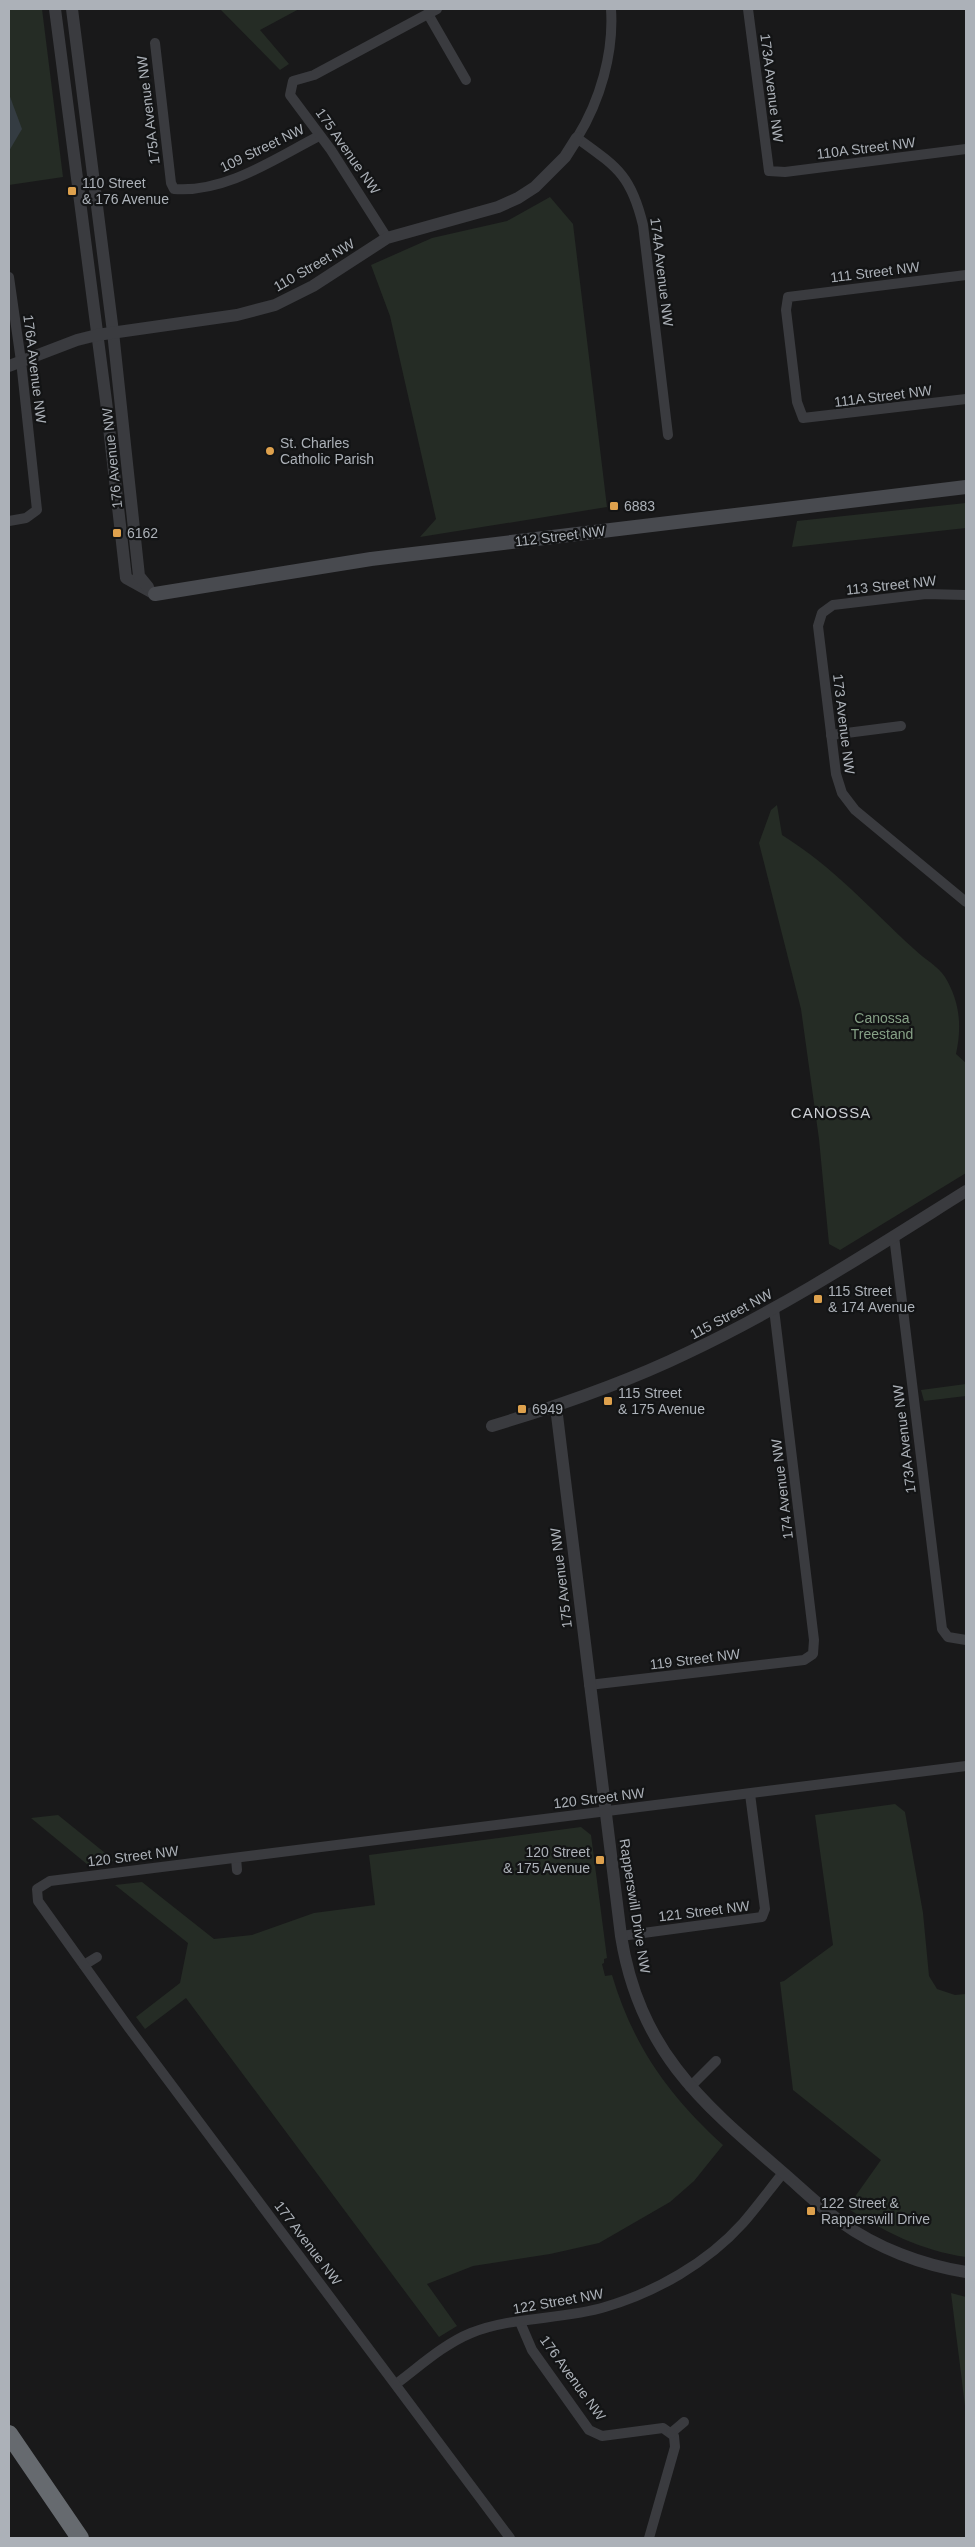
<svg xmlns="http://www.w3.org/2000/svg" width="975" height="2547" viewBox="0 0 975 2547" font-family="Arial,sans-serif">
	<rect width="100%" height="100%" fill="#19191a"/>
	<g fill="#252c25">
		<polygon points="9,9 42,9 63,177 9,185"/>
		<polygon points="220,9 299,9 260,30 289,64 280,70"/>
		<polygon points="550,197 573,224 607,507 420,537 436,519 390,316 371,265 432,238 507,221"/>
		<polygon points="966,503 966,528 792,547 797,521"/>
		<path d="M777,805L782,835C836,869 868,907 914,949C923,958 938,966 945,977C960,1002 962,1026 956,1054L966,1063V1173L840,1250L829,1244L819,1139L801,1009L759,843L771,810Z"/>
		<polygon points="966,1384 966,1396 924,1401 921,1390"/>
		<path d="M895,1804L905,1812L923,1913L929,1976L937,1989L955,1995L966,1994V2257C922,2251 883,2231 847,2208L881,2160L793,2090L780,1982L784,1981L833,1945L815,1815Z"/>
		<polygon points="58,1815 115,1861 88,1865 31,1818"/>
		<path d="M581,1827L591,1835L607,1958L604,1959V1963L602,1964L605,1976L612,1975C633,2046 669,2096 723,2145L694,2181L670,2202L599,2243L550,2254L473,2266L427,2284L457,2326L439,2337L186,1998L145,2029L136,2017L180,1983L188,1943L115,1885L142,1882L214,1939L252,1935L314,1913L375,1905L369,1855Z"/>
		<polygon points="951,2293 966,2297 966,2414"/>
	</g>
	<polygon fill="#343c42" points="9,94 22,129 9,151"/>
	<g fill="none" stroke-linecap="round" stroke-linejoin="round">
		<g stroke="#3a3b3f" stroke-width="10">
			<path d="M611,9C614,53 600,101 577,138C617,167 631,175 643,225L668,435"/>
			<polyline points="748,9 769,171 785,172 966,149"/>
			<polyline points="428,14 466,80"/>
			<path d="M155,43L171,183L174,189C226,193 274,159 319,136"/>
			<polyline points="387,238 331,150 290,95 293,81 314,75 437,9"/>
			<polyline points="966,275 788,297 786,310 797,402 803,418 966,399"/>
			<polyline points="9,277 21,361 37,510 26,518 9,521"/>
			<polyline points="966,595 926,594 833,605 822,613 818,626 836,774 842,793 855,810 966,902"/>
			<polyline points="831,735 901,726"/>
			<polyline points="894,1236 942,1629 948,1637 966,1640"/>
			<polyline points="589,1685 804,1660 813,1654 814,1640 774,1309"/>
			<polyline points="236,1858 237,1870"/>
			<polyline points="621,1936 762,1917 765,1909 750,1794"/>
			<polyline points="84,1965 97,1957"/>
			<polyline points="690,2087 716,2061"/>
			<polyline points="520,2322 532,2350 589,2430 602,2436 663,2428 674,2436 675,2447 649,2538"/>
			<path d="M396,2384C420,2366 444,2344 471,2333C514,2316 562,2320 605,2307C656,2292 707,2263 743,2223C757,2207 770,2189 783,2173"/>
			<polyline points="671,2433 684,2422"/>
			<polyline points="510,2538 129,2028 38,1901 37,1889 50,1881 966,1766"/>
		</g>
		<g stroke="#3a3b3f" stroke-width="12">
			<polyline points="55,9 106,401 126,578 155,594"/>
			<polyline points="72,9 113,332 139,576 148,587"/>
			<polyline points="9,366 77,340 97,335 237,315 275,305 313,286 387,238 498,207 518,198 535,187 565,157 577,138"/>
			<path d="M556,1407L621,1936C639,2048 698,2100 780,2170C800,2187 819,2206 841,2222C877,2248 922,2265 966,2272"/>
			<path d="M492,1426C558,1406 625,1383 687,1353C785,1307 875,1248 966,1191"/>
		</g>
		<polyline stroke="#484a4f" stroke-width="14" points="155,594 371,559 966,487"/>
		<polyline stroke="#666a6f" stroke-width="18" points="9,2434 80,2538"/>
	</g>
	<g fill="#dea14d" stroke="#131415" stroke-width="2">
		<rect x="67" y="186" width="10" height="10" rx="2.5"/>
		<circle cx="270" cy="451" r="5"/>
		<rect x="609" y="501" width="10" height="10" rx="2.5"/>
		<rect x="112" y="528" width="10" height="10" rx="2.5"/>
		<rect x="813" y="1294" width="10" height="10" rx="2.5"/>
		<rect x="603" y="1396" width="10" height="10" rx="2.5"/>
		<rect x="517" y="1404" width="10" height="10" rx="2.5"/>
		<rect x="595" y="1855" width="10" height="10" rx="2.5"/>
		<rect x="806" y="2206" width="10" height="10" rx="2.5"/>
	</g>
	<g text-anchor="middle" dominant-baseline="central" stroke-width="4.5" stroke-linejoin="round" paint-order="stroke">
		<g font-size="14" fill="#acb1b8" stroke="#131415">
			<text transform="translate(772 88) rotate(83)">173A Avenue NW</text>
			<text transform="translate(148 110) rotate(-97)">175A Avenue NW</text>
			<text transform="translate(262 148) rotate(-26)">109 Street NW</text>
			<text transform="translate(866 148) rotate(-7)">110A Street NW</text>
			<text transform="translate(348 151) rotate(55)">175 Avenue NW</text>
			<text transform="translate(314 265) rotate(-30)">110 Street NW</text>
			<text transform="translate(662 272) rotate(83)">174A Avenue NW</text>
			<text transform="translate(875 272) rotate(-7)">111 Street NW</text>
			<text transform="translate(35 369) rotate(83)">176A Avenue NW</text>
			<text transform="translate(883 396) rotate(-7)">111A Street NW</text>
			<text transform="translate(112 458) rotate(-96)">176 Avenue NW</text>
			<text transform="translate(560 536) rotate(-7)">112 Street NW</text>
			<text transform="translate(891 585) rotate(-6)">113 Street NW</text>
			<text transform="translate(844 724) rotate(83)">173 Avenue NW</text>
			<text transform="translate(731 1314) rotate(-28)">115 Street NW</text>
			<text transform="translate(904 1439) rotate(-97)">173A Avenue NW</text>
			<text transform="translate(782 1489) rotate(-97)">174 Avenue NW</text>
			<text transform="translate(561 1578) rotate(-97)">175 Avenue NW</text>
			<text transform="translate(695 1659) rotate(-7)">119 Street NW</text>
			<text transform="translate(599 1798) rotate(-7)">120 Street NW</text>
			<text transform="translate(133 1856) rotate(-7)">120 Street NW</text>
			<text transform="translate(635 1906) rotate(81)">Rapperswill Drive NW</text>
			<text transform="translate(704 1911) rotate(-7)">121 Street NW</text>
			<text transform="translate(308 2243) rotate(53)">177 Avenue NW</text>
			<text transform="translate(558 2301) rotate(-10)">122 Street NW</text>
			<text transform="translate(573 2378) rotate(54)">176 Avenue NW</text>
		</g>
		<g font-size="14" fill="#acb1b8" stroke="#131415" text-anchor="start">
			<text x="82" y="183">110 Street<tspan x="82" dy="16">&amp; 176 Avenue</tspan></text>
			<text x="280" y="443">St. Charles<tspan x="280" dy="16">Catholic Parish</tspan></text>
			<text x="624" y="506">6883</text>
			<text x="127" y="533">6162</text>
			<text x="828" y="1291">115 Street<tspan x="828" dy="16">&amp; 174 Avenue</tspan></text>
			<text x="618" y="1393">115 Street<tspan x="618" dy="16">&amp; 175 Avenue</tspan></text>
			<text x="532" y="1409">6949</text>
			<text x="590" y="1852" text-anchor="end">120 Street<tspan x="590" dy="16">&amp; 175 Avenue</tspan></text>
			<text x="821" y="2203">122 Street &amp;<tspan x="821" dy="16">Rapperswill Drive</tspan></text>
		</g>
		<g font-size="14" fill="#86a186" stroke="#131415">
			<text x="882" y="1018">Canossa<tspan x="882" dy="16">Treestand</tspan></text>
		</g>
		<g font-size="15" letter-spacing="1" fill="#cdd0d5" stroke="#131415">
			<text x="831" y="1112">CANOSSA</text>
		</g>
	</g>
	<rect width="975" height="2547" fill="none" stroke="#acb1b8" stroke-width="20"/>
</svg>
